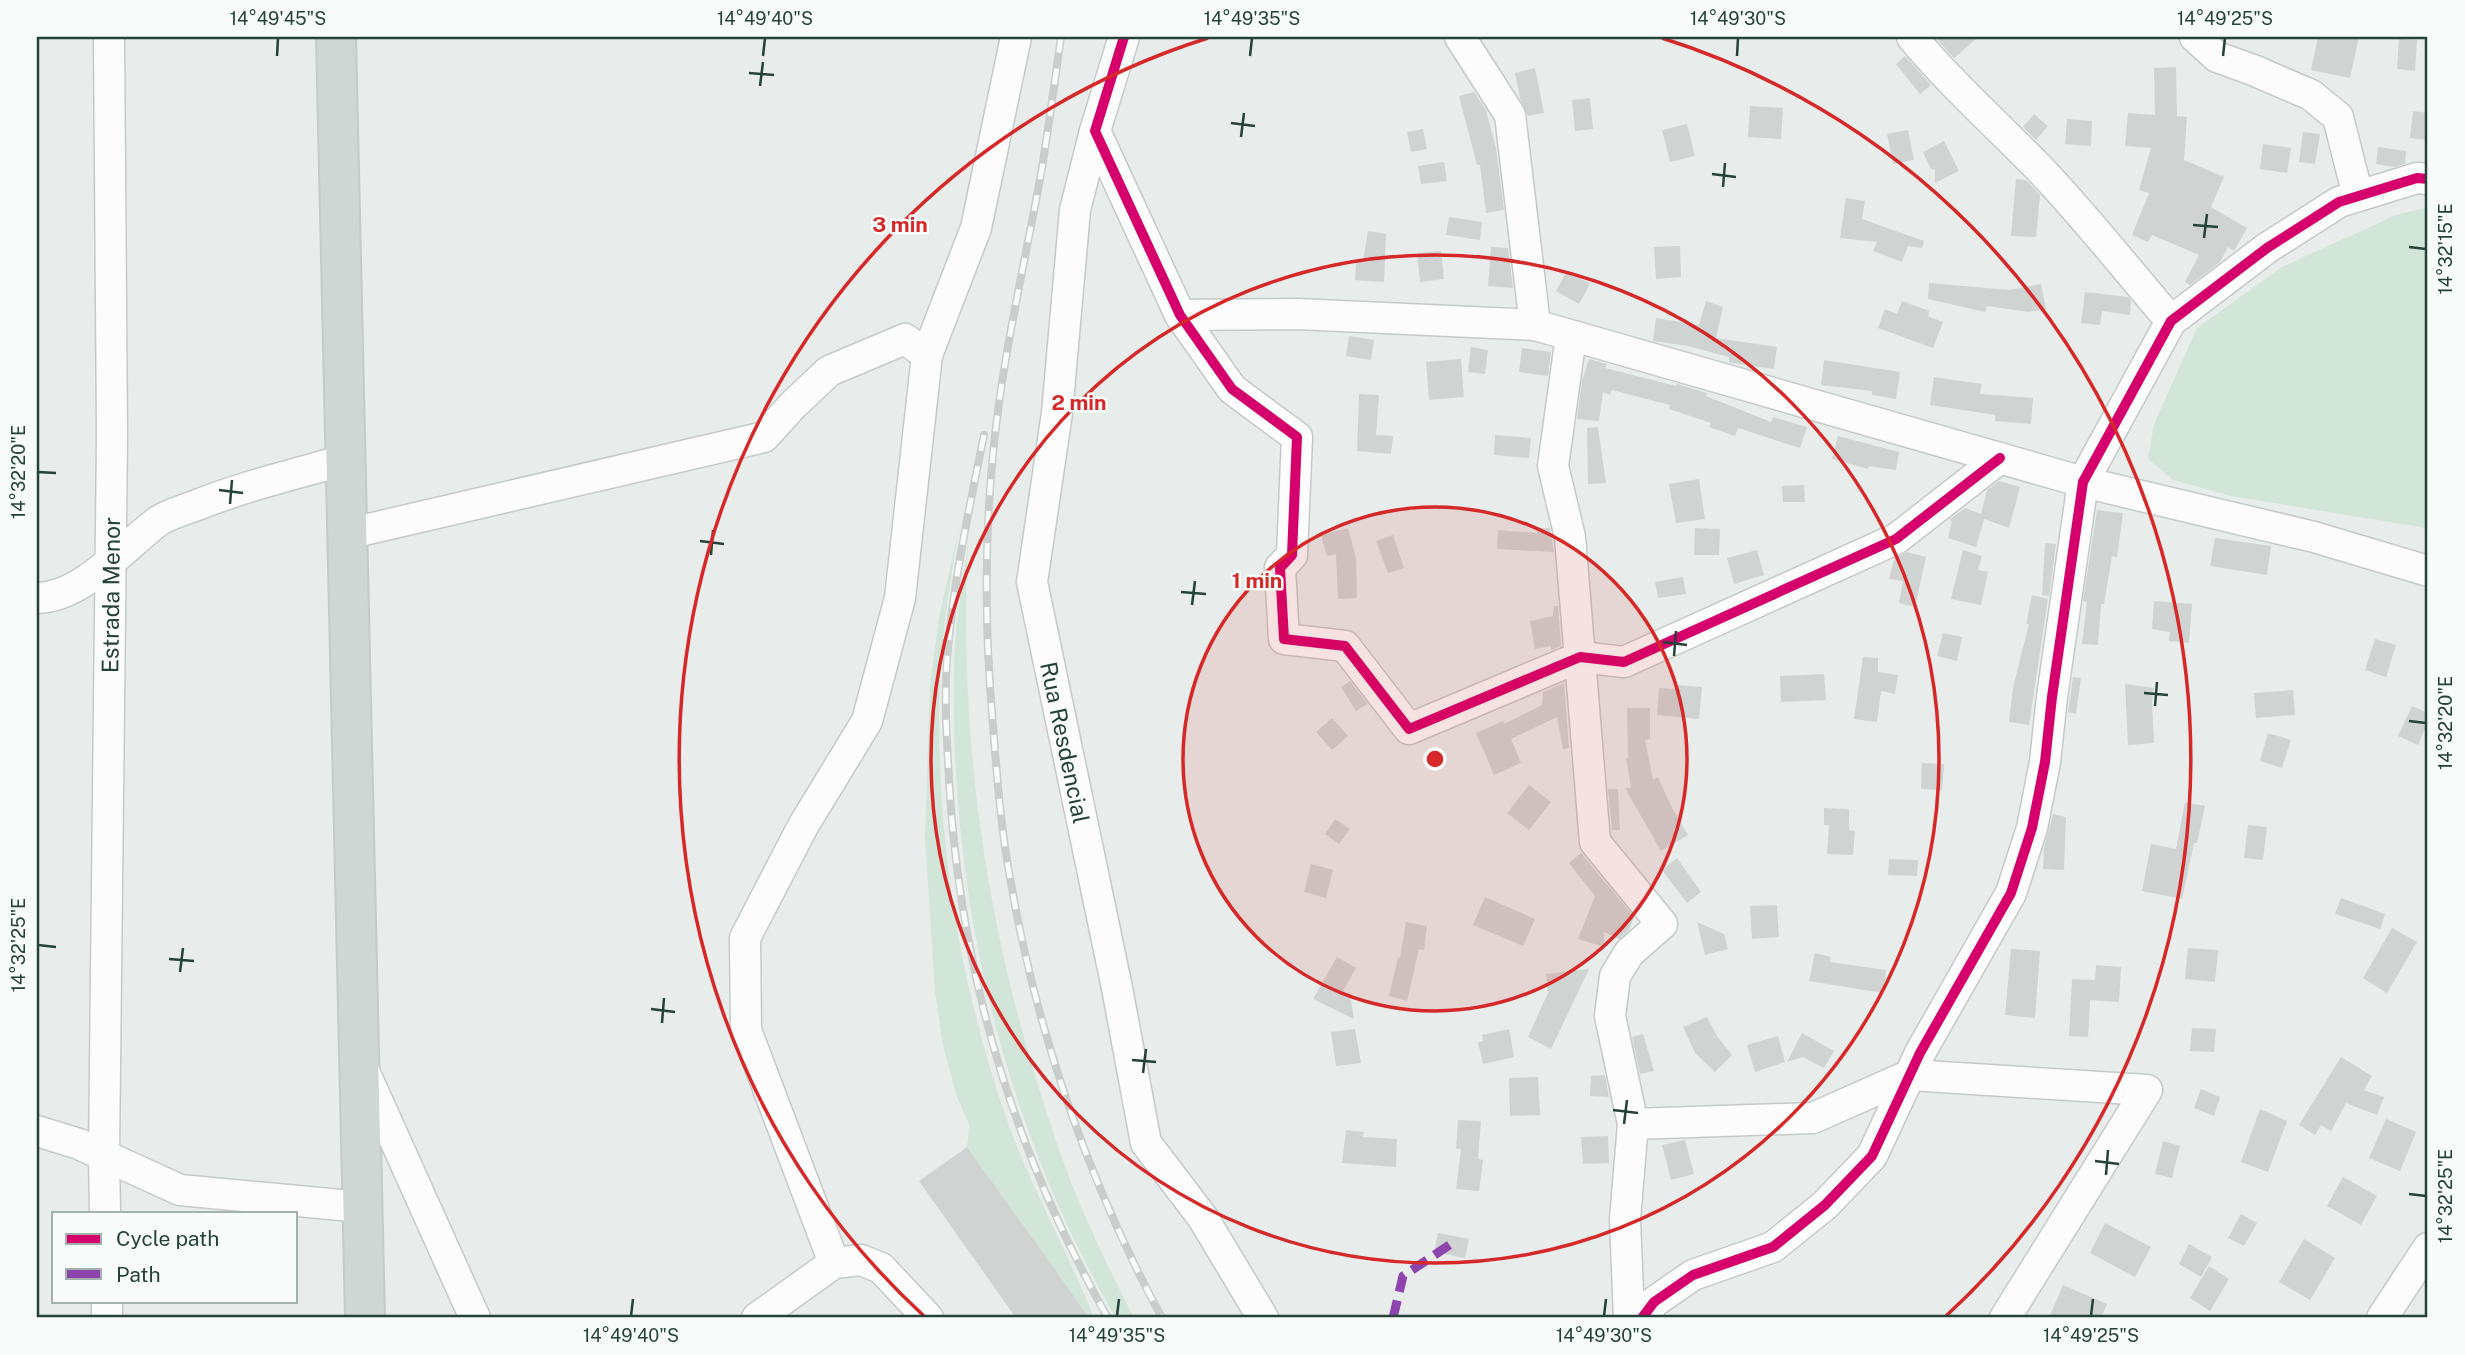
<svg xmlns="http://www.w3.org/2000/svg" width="2465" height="1355" viewBox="0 0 2465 1355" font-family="'Public Sans',sans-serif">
	<rect width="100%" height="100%" fill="#e8edeb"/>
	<g fill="#d1e6d8">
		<polygon points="2428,207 2428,531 2421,527 2231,496 2173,480 2148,459 2154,424 2197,328 2282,267 2396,215"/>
		<path d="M959,528C951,579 942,629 940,681C934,834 960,995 1014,1139C1038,1200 1070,1257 1094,1318H1089L967,1147L969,1124L957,1097L943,1046L935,992L925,838L930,684L939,618Z"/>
		<path d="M968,543C959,722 982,901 1034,1072C1049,1121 1065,1171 1086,1218C1101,1252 1117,1285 1134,1318H1116C1000,1120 949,892 954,664C955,623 963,583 968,543Z"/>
	</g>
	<g fill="#cfd4d2">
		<polygon points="1935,37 1978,37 1954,58"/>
		<polygon points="2318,37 2359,37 2350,78 2311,70"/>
		<polygon points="2399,39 2417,40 2415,71 2397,69"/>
		<polygon points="1905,56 1931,85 1920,94 1896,64"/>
		<polygon points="2176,67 2177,116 2187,117 2184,160 2224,177 2211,207 2247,228 2234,251 2228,247 2220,262 2190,285 2185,282 2199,255 2152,235 2148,242 2132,235 2149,193 2139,190 2151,148 2125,146 2128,113 2155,115 2154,68"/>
		<polygon points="1535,68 1544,113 1528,116 1520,98 1515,73"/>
		<polygon points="1474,92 1486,110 1496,148 1504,210 1486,213 1480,165 1477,165 1459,96"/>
		<polygon points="1590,98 1593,129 1575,131 1572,100"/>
		<polygon points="1750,106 1783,108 1781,139 1748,137"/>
		<polygon points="2413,111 2428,113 2428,140 2410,138"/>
		<polygon points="2034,114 2048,126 2036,140 2023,127"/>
		<polygon points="2067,119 2092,121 2091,146 2065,144"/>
		<polygon points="1687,124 1695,156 1670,162 1662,130"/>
		<polygon points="1423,129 1427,149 1411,152 1407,132"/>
		<polygon points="1908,130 1914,160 1893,164 1887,134"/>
		<polygon points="2303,132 2320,134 2315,164 2299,162"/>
		<polygon points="1944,141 1959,171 1935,183 1935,170 1931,169 1923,152"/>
		<polygon points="2263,144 2291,148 2287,173 2260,169"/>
		<polygon points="2378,147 2406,151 2405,164 2394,167 2376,164"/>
		<polygon points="1444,162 1447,181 1421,184 1418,166"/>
		<polygon points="2016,179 2026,180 2040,195 2036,237 2011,236"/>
		<polygon points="1846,198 1865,201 1862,219 1924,241 1922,248 1908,246 1902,262 1873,251 1877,242 1840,238"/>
		<polygon points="1449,217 1482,222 1480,240 1446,235"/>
		<polygon points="1368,231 1386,234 1384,282 1355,280 1356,261 1363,261"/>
		<polygon points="1680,246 1681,277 1656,279 1654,247"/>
		<polygon points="1491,247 1508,248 1513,288 1488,286"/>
		<polygon points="1441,251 1444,279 1420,282 1417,253"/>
		<polygon points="1567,271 1590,284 1579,304 1556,291"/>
		<polygon points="1929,283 2010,290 2041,284 2046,309 2029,312 1987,306 1985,312 1928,299"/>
		<polygon points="2085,292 2128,297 2131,301 2130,315 2102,311 2100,325 2081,323"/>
		<polygon points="1706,301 1723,307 1716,338 1777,347 1774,369 1731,363 1729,362 1729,357 1688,346 1653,341 1656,318 1699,325"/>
		<polygon points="1902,301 1929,311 1928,316 1943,322 1933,348 1878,328 1885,309 1897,314"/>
		<polygon points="1349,336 1374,340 1371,360 1346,356"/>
		<polygon points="1471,347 1488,350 1485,374 1468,372"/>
		<polygon points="1522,348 1551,352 1548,376 1519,372"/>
		<polygon points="1461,359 1464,397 1429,400 1426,362"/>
		<polygon points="1589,359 1607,364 1605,368 1676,386 1677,384 1707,393 1706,396 1771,422 1773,417 1807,427 1800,448 1738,428 1735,436 1709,427 1711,423 1669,409 1670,405 1612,390 1610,395 1603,392 1599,421 1577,419 1582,381"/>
		<polygon points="1824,360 1900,372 1896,399 1872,395 1872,391 1821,385"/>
		<polygon points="1934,377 1982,384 1980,394 2033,398 2031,424 1995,421 1995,415 1930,405"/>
		<polygon points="1359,394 1379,395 1376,435 1393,436 1391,454 1357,451"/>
		<polygon points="1598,427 1606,483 1588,484 1587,428"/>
		<polygon points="1495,435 1531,438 1529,458 1494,455"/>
		<polygon points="1838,436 1899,452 1896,470 1869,466 1868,469 1832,459"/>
		<polygon points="1699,479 1705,519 1676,523 1669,484"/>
		<polygon points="1999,481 2020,487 2009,528 1984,519 1976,547 1948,538 1952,521 1949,520 1965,508 1981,514 1987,490"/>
		<polygon points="1804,485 1805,502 1783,502 1782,486"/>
		<polygon points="2097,510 2123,513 2117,557 2112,556 2104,604 2101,604 2098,645 2082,644 2087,602 2083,601"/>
		<polygon points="1348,528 1356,558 1357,598 1338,599 1336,554 1327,556 1321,535"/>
		<polygon points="1537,528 1550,528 1554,552 1497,549 1498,530 1537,533"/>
		<polygon points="1695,528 1720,529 1719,555 1694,555"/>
		<polygon points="1393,535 1404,568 1388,573 1376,541"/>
		<polygon points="2215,538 2271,546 2267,575 2210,566"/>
		<polygon points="2045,543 2056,544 2049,596 2042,595"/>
		<polygon points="1757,550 1764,575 1734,584 1727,558"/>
		<polygon points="1963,550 1982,556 1978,570 1988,572 1981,605 1951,599"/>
		<polygon points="1907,552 1926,557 1915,607 1899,603 1903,581 1889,579 1894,559"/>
		<polygon points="1683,577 1686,594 1658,598 1655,582"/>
		<polygon points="2032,595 2048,599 2029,725 2009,722 2013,687 2029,624 2026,624"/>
		<polygon points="2154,601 2192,604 2189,643 2169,641 2170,632 2152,629"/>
		<polygon points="1554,606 1558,606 1561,646 1551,650 1551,646 1535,649 1530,621 1553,616"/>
		<polygon points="1943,633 1962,637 1957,661 1937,656"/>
		<polygon points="2375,639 2396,645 2386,677 2365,670"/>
		<polygon points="1863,657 1878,658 1878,672 1898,675 1895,694 1881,691 1877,722 1854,719"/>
		<polygon points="1824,674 1826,700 1781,702 1780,676"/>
		<polygon points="2073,677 2081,678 2076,714 2068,712"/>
		<polygon points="1350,681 1368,704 1356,711 1341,687"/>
		<polygon points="1564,683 1569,748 1563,749 1557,717 1511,739 1521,763 1494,775 1476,733 1503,721 1504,724 1542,705 1543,692"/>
		<polygon points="2125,684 2154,688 2152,703 2154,743 2128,745"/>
		<polygon points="1676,685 1702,687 1699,719 1657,715 1659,688 1676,689"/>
		<polygon points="2293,690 2295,715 2256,718 2254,693"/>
		<polygon points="2412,706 2428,713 2428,722 2418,745 2398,736"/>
		<polygon points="1627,708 1650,708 1650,739 1645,740 1653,780 1658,777 1671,806 1688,835 1661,851 1625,788 1631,788 1626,758 1628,758"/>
		<polygon points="1332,718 1348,736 1332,750 1316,732"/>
		<polygon points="2268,733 2291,740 2282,768 2260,761"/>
		<polygon points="1922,763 1944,764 1942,790 1921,789"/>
		<polygon points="1529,785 1551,802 1529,830 1507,813"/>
		<polygon points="1608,789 1618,789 1620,830 1612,830"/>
		<polygon points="2185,802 2205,806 2197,843 2194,843 2182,899 2142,891 2151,844 2176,849"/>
		<polygon points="1824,808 1849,809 1849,830 1855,831 1853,855 1827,854 1829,825 1824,825"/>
		<polygon points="2053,814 2066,817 2064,870 2043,869 2044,848"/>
		<polygon points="1335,819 1350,829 1339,844 1325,834"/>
		<polygon points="2248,825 2267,827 2263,860 2244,858"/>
		<polygon points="1581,853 1634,917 1629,930 1619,939 1604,932 1604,947 1578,939 1595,896 1569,863"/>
		<polygon points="1677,858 1701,892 1687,903 1662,870"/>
		<polygon points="1889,859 1918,860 1917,876 1888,875"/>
		<polygon points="1311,864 1333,870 1326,898 1304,892"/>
		<polygon points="1485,897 1535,919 1523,946 1473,925"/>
		<polygon points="2341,898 2385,914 2380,929 2335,914"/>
		<polygon points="1777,905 1779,937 1752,939 1750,906"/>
		<polygon points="1406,922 1427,926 1424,950 1419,949 1407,1001 1389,996 1398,957 1400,958"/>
		<polygon points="1697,922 1724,934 1728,949 1705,955"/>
		<polygon points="2392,928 2417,942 2387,993 2363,978"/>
		<polygon points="2188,948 2218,950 2215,982 2185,979"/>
		<polygon points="2011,949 2040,951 2035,1018 2005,1015"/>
		<polygon points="1815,953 1831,957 1830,962 1886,970 1883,993 1809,981"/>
		<polygon points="1337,957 1356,968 1343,991 1350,994 1354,1019 1313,999"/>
		<polygon points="2096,965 2121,967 2119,1002 2090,1000 2088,1037 2069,1036 2072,979 2095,980"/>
		<polygon points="1589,969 1551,1049 1528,1037 1548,993 1546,974"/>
		<polygon points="1707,1017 1717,1036 1732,1055 1715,1072 1695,1053 1683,1027"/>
		<polygon points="2192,1028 2216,1029 2214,1052 2190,1051"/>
		<polygon points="1355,1029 1361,1063 1336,1066 1331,1032"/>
		<polygon points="1509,1029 1514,1057 1483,1064 1478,1042 1483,1041 1482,1035"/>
		<polygon points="1802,1033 1834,1051 1824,1068 1803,1057 1787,1062"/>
		<polygon points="1643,1034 1654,1071 1640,1074 1632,1037"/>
		<polygon points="1778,1036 1785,1062 1755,1072 1747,1045"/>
		<polygon points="2341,1057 2372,1076 2364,1090 2384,1097 2377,1115 2346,1103 2331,1131 2321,1125 2315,1135 2299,1125"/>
		<polygon points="1605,1075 1609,1097 1590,1096 1591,1076"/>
		<polygon points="1538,1077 1540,1115 1510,1116 1509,1078"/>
		<polygon points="2201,1089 2220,1097 2214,1116 2194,1108"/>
		<polygon points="2260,1109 2287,1121 2268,1172 2241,1162"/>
		<polygon points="2386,1119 2416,1132 2400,1171 2369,1158"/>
		<polygon points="1458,1120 1481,1121 1478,1159 1483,1160 1479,1191 1456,1189 1461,1149 1456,1149"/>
		<polygon points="1346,1130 1364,1132 1363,1137 1397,1139 1396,1167 1342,1163"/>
		<polygon points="1608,1136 1609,1163 1583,1164 1581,1137"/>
		<polygon points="1685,1140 1694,1174 1671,1180 1662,1145"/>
		<polygon points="2163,1141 2180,1146 2172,1178 2155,1174"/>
		<polygon points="967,1147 1056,1271 1089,1318 1016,1318 919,1181"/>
		<polygon points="2343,1177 2377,1196 2361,1225 2327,1206"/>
		<polygon points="2241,1214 2257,1223 2244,1246 2228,1238"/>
		<polygon points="2105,1223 2151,1247 2135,1277 2090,1253"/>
		<polygon points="1438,1233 1469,1239 1465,1258 1434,1252"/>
		<polygon points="2304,1239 2335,1258 2310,1300 2279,1282"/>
		<polygon points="2189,1244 2212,1257 2201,1277 2179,1264"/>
		<polygon points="2209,1266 2229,1279 2210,1311 2190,1298"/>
		<polygon points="2063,1285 2107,1304 2101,1318 2049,1318"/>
	</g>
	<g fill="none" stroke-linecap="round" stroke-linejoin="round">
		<g stroke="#c5cac8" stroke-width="33">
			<g id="minor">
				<polyline points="1124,37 1095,131 1180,315 1232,389 1297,437 1292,555 1280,568 1284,639 1345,646 1409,729 1580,657 1624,662 1896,539 2000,458"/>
				<polyline points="1460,37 1510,115 1535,325"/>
				<path d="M1912,37C1950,83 1996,124 2038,167C2085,216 2127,270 2171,321"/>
				<polyline points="2195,37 2217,57 2253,70 2311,95 2338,117 2358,196"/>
				<path id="s1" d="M1095,131L1075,210L1057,413L1032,582L1117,988L1146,1143L1203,1218L1263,1318"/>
				<polyline points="1180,315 1297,314 1535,325 2083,482 2314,537 2428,571"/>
				<polyline points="1571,336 1553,466 1570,537 1595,842 1662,924 1629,953 1615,976 1610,1016 1633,1124 1625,1219 1629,1318"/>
				<polyline points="347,534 764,437 793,405 829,371 905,339 927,355 976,228 1016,37"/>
				<path d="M37,598C82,597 123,548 157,522C168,514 184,510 197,505C245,486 295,474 345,460"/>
				<polyline points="363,1069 475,1318"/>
				<polyline points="1633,1124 1813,1118 1910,1075 2147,1090 2005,1318"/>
				<polyline points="37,1131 79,1144 180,1190 362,1207"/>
				<path id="s2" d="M105,1213L104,1155L112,436L109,37"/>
				<polyline points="834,1263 746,1030 745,938 803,826 867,721 900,598 927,355"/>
				<polyline points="107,1301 107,1318"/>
				<polyline points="757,1318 834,1263 861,1260 881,1268 928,1318"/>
				<polyline points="1642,1318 1654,1302 1693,1275 1773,1247 1825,1205 1872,1156 1920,1053 2011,893 2032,828 2045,762 2052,697 2083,482 2171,321 2267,248 2339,202 2417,178 2428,179"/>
				<polyline points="2382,1318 2428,1248"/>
			</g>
		</g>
		<g stroke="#c3ccc9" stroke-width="42">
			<polyline id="major" points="336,37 365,1318"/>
		</g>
		<use href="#minor" stroke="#fcfcfc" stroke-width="30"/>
		<use href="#major" stroke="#cfd7d5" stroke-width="38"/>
		<g stroke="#c9cdcc" stroke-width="8">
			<g id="rail">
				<path d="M1061,37C1055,80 1049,124 1042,168C1025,263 1002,358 993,454C984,545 985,635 993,725C997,778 1001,831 1011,883C1037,1034 1089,1183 1162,1318"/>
				<path d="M984,435C969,509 953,583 947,659C944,699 947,740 949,780C960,973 1013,1151 1108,1318"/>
			</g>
		</g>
		<use href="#rail" stroke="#f7fbf9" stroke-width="5" stroke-dasharray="16" stroke-linecap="butt"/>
		<polyline stroke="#8e44ad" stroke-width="9" stroke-dasharray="18 9" stroke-linecap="butt" points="1393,1318 1403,1276 1457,1240"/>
		<g stroke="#f7fbf9" stroke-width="15">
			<g id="cycleway">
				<polyline points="1124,37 1095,131 1180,315 1232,389 1297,437 1292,555 1280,568 1284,639 1345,646 1409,729 1580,657 1624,662 1896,539 2000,458"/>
				<polyline points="1642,1318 1654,1302 1693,1275 1773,1247 1825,1205 1872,1156 1920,1053 2011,893 2032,828 2045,762 2052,697 2083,482 2171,321 2267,248 2339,202 2417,178 2428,179"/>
			</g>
		</g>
		<use href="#cycleway" stroke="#d6006c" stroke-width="10"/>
	</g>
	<path fill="none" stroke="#24423a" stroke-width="2.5" d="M277,56L278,38M763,56L765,38M1250,56L1252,38M1737,56L1738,38M2223,56L2225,38M749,73L774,75M760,86L763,62M1231,123L1255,126M1241,137L1244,113M1712,174L1736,177M1723,187L1725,163M2193,225L2218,227M2204,238L2207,214M2409,247L2426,249M38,472L56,473M219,490L243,493M230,504L232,480M700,541L724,544M711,555L713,530M1181,592L1206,594M1192,605L1195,581M1663,642L1687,645M1674,656L1676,631M2144,693L2168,695M2155,706L2157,682M2409,721L2426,723M38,945L56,947M169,959L194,961M180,972L183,948M651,1009L675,1012M662,1023L664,998M1132,1060L1156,1062M1143,1073L1146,1049M1613,1110L1638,1113M1624,1124L1627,1100M2095,1161L2119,1164M2106,1175L2108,1150M2409,1194L2426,1196M631,1316L633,1299M1117,1316L1119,1299M1604,1316L1606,1299M2091,1316L2093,1299"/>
	<circle cx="1435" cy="759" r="252" fill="#d62828" fill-opacity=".12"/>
	<g fill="none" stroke="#d62828" stroke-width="3.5">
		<circle cx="1435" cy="759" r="252"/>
		<circle cx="1435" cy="759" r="504"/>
		<path d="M924 1316A756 756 0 0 1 1208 38M1662 38A756 756 0 0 1 1946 1316"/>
	</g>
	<g text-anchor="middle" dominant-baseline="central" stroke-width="5" stroke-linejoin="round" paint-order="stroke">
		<g font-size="23" fill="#24423a" stroke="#f7fbf9">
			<text stroke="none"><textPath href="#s2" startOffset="618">Estrada Menor</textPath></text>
			<text stroke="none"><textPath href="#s1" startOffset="620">Rua Resdencial</textPath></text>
		</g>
	</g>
	<circle cx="1435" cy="759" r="10" fill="#d62828" stroke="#f7fbf9" stroke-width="3.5"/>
	<g font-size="21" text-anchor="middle" font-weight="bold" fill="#d62828" stroke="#f7fbf9" stroke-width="5" stroke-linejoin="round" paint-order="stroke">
		<text x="900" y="232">3 min</text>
		<text x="1079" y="410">2 min</text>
		<text x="1257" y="588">1 min</text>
	</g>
	<rect width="2465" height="1355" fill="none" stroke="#f7fbf9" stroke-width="77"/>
	<rect x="52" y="1212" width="245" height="91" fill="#f7fbf9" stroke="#a3b1ad" stroke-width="2"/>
	<rect x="66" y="1234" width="35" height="10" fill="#d6006c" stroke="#a3b1ad" stroke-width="2"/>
	<text x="116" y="1246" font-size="21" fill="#24423a">Cycle path</text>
	<rect x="66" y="1269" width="35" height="10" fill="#8e44ad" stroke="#a3b1ad" stroke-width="2"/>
	<text x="116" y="1282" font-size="21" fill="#24423a">Path</text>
	<rect x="38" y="38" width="2388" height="1278" fill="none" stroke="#24423a" stroke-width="2.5"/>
	<g font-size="18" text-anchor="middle" fill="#24423a">
		<text x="278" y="25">14°49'45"S</text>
		<text x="765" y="25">14°49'40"S</text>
		<text x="1252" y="25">14°49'35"S</text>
		<text x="1738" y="25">14°49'30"S</text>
		<text x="2225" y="25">14°49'25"S</text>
		<text transform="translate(2446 249) rotate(-90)" y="6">14°32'15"E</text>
		<text transform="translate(19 472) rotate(-90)" y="6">14°32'20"E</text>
		<text transform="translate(2446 723) rotate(-90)" y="6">14°32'20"E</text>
		<text transform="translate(19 945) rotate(-90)" y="6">14°32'25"E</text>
		<text transform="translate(2446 1196) rotate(-90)" y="6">14°32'25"E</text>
		<text x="631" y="1342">14°49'40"S</text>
		<text x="1117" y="1342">14°49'35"S</text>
		<text x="1604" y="1342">14°49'30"S</text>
		<text x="2091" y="1342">14°49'25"S</text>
	</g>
</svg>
